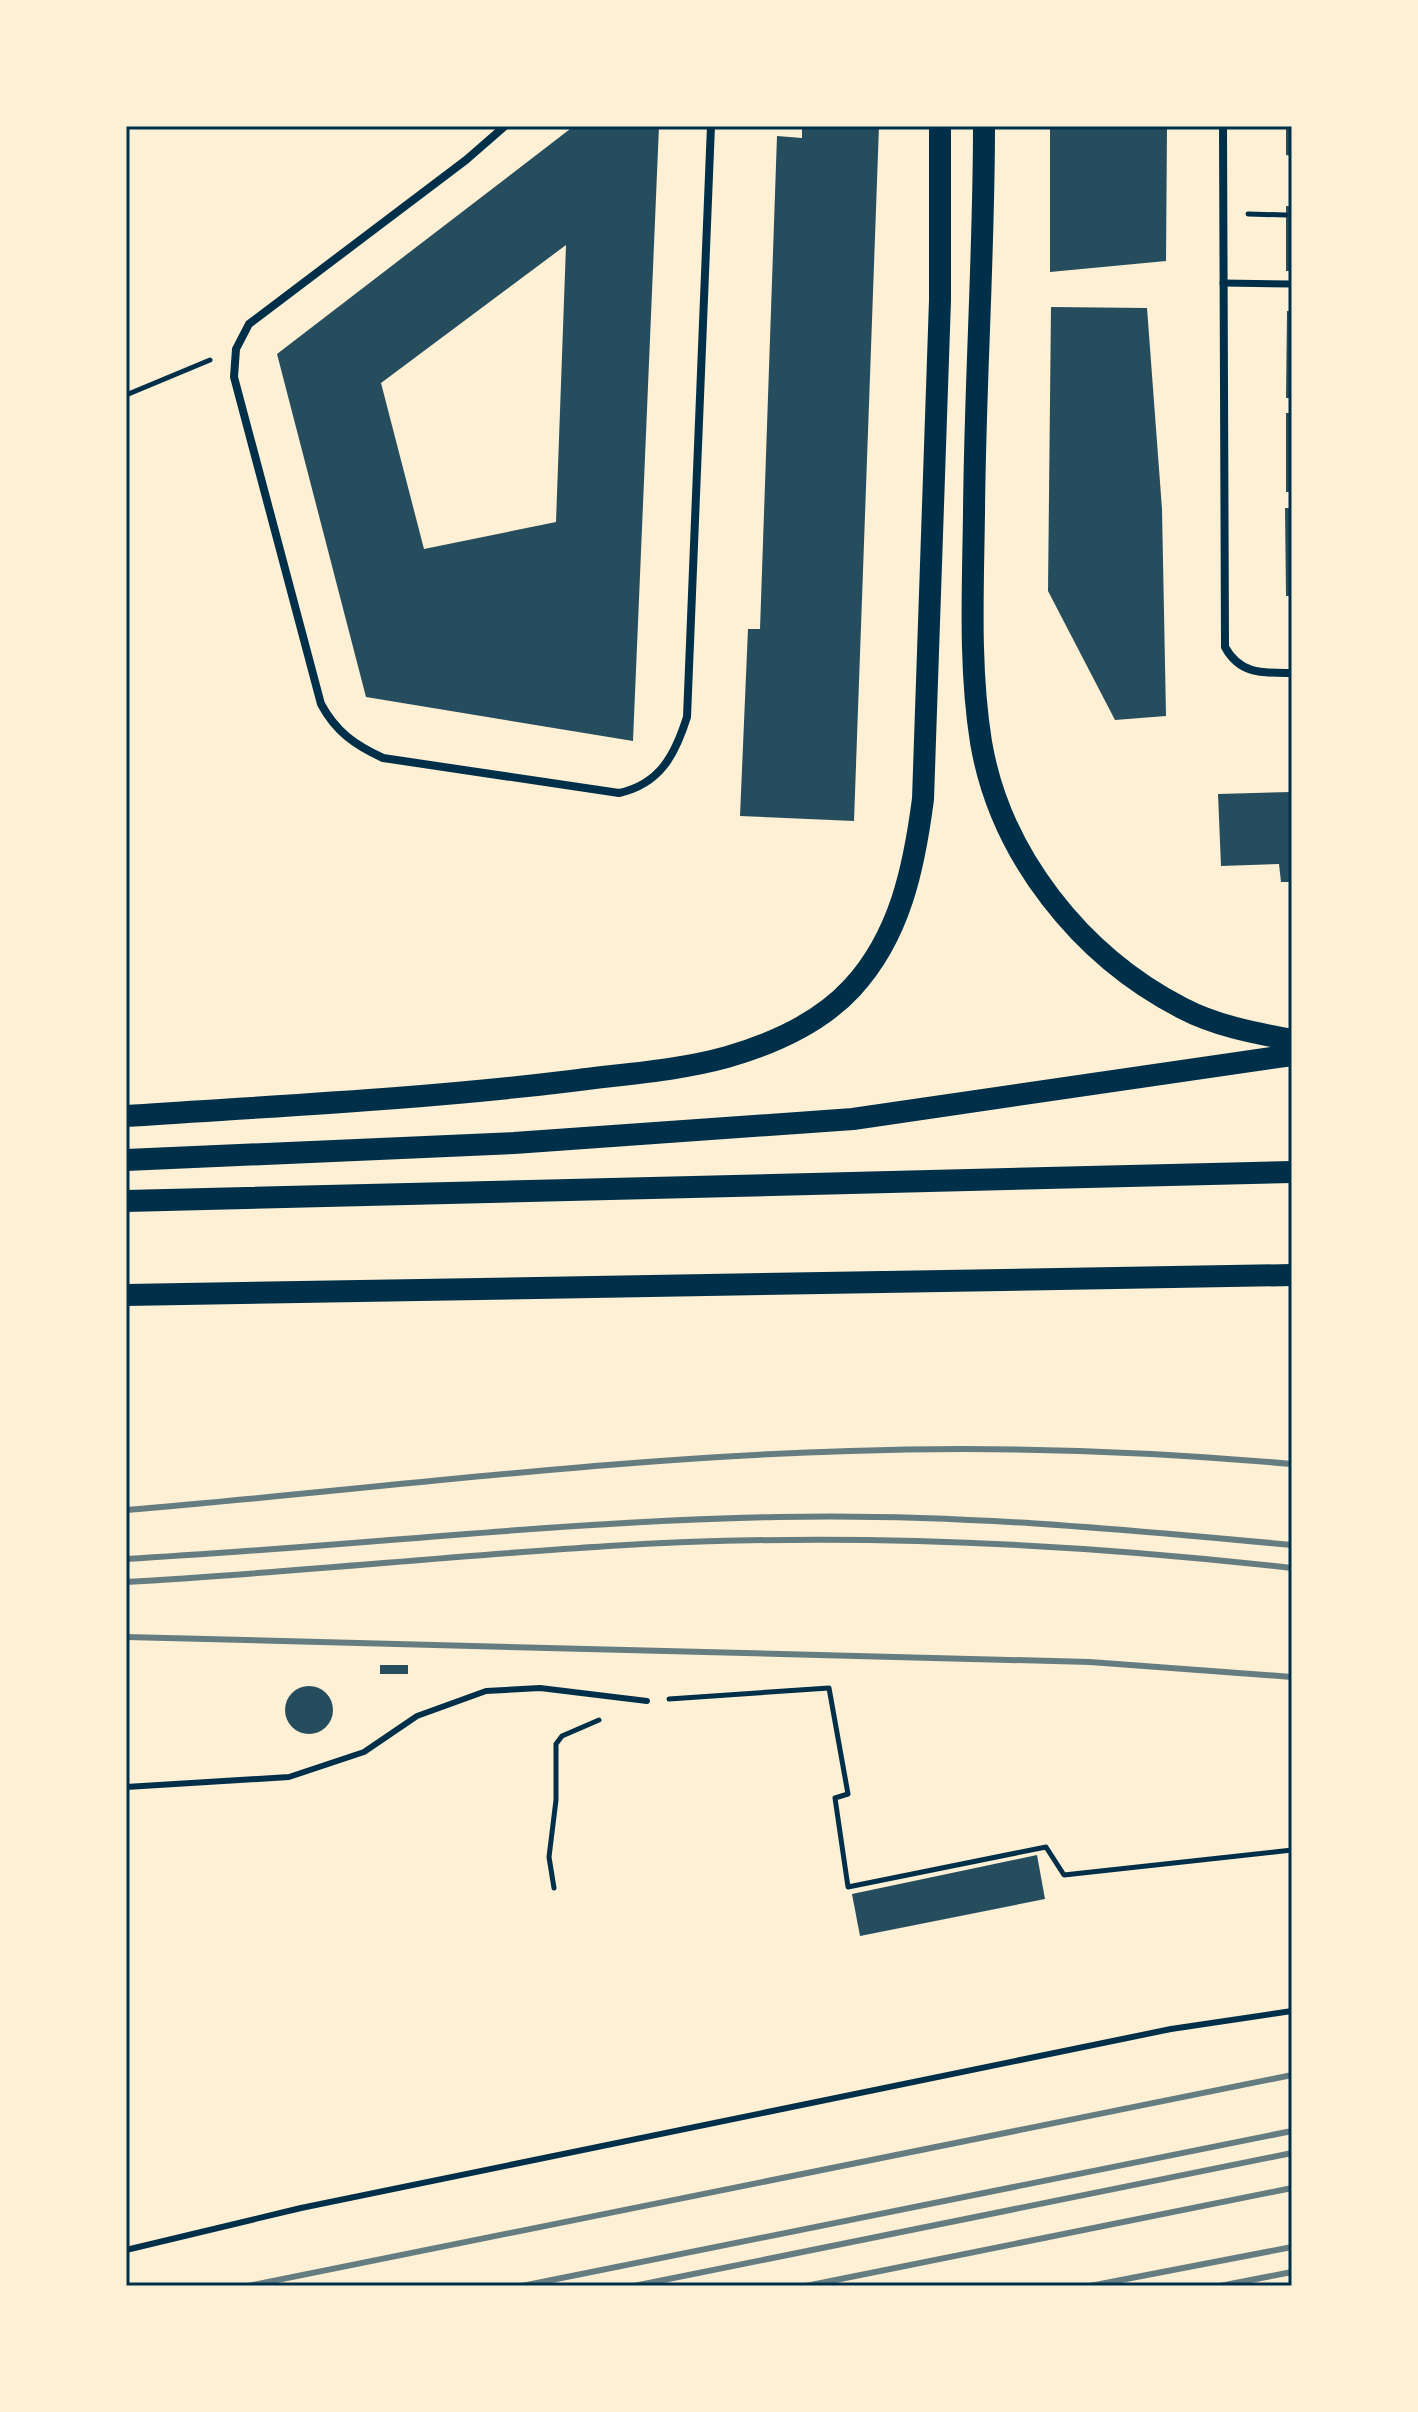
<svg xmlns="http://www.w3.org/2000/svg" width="1418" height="2412" viewBox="0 0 1418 2412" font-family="'Sofia Sans Condensed',sans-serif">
	<rect width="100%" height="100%" fill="#fdf0d5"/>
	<g fill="#264d5e" fill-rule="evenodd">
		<path d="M574,126H659L633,741L366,697L277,354ZM566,245L556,522L424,549L381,383Z"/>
		<polygon points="802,126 879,126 854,821 740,816 748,629 760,629 777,136 802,138"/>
		<polygon points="1050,126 1167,126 1166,261 1050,272"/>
		<polygon points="1286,126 1292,126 1292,156 1286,155"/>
		<rect x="1286" y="206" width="6" height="65"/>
		<polygon points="1051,307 1147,308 1162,509 1166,716 1115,720 1048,591"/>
		<polygon points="1287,311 1292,311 1292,398 1286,398"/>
		<rect x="1286" y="413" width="6" height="79"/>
		<polygon points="1285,508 1292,508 1292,596 1286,596"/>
		<polygon points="1292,792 1292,882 1281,882 1279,864 1221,866 1218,794"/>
		<rect x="380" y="1665" width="28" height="9"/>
		<circle cx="309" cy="1710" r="24"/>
		<polygon points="1037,1855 1045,1899 860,1936 852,1894"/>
	</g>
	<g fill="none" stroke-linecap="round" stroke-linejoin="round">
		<g stroke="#003049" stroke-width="5">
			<polyline points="1248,214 1286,215"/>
			<polyline points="126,395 210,360"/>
			<polyline points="669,1699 829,1688 848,1794 835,1798 848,1887 1046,1847 1064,1875 1292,1850"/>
			<polyline points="554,1888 549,1857 556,1800 556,1744 562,1736 599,1720"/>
		</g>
		<g stroke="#003049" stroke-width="6">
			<polyline points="126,1787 289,1777 364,1752 417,1716 486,1691 540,1688 647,1701"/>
			<polyline points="126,2250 301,2208 1171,2029 1292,2011"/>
		</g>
		<polyline stroke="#003049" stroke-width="7" points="1223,283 1292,284"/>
		<g stroke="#003049" stroke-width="8">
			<path d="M505,126L466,160L249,324L236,349L234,377L321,704C336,732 355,745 383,758L619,793C660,784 675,755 687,717L711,126"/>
			<path d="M1223,126L1225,647C1240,675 1264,673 1292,673"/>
		</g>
		<g stroke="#003049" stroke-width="22">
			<path d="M984,126C984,255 975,384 974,513C973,589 969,667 981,742C1000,855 1081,956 1182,1008C1216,1026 1255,1033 1292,1040"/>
			<path d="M126,1116C275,1106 424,1099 571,1081C622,1074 677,1071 727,1057C772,1044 819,1024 852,988C900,936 914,868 923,799L940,300V126"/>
			<polyline points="126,1160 514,1143 853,1119 1292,1055"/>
			<polyline points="126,1201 1292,1172"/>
			<polyline points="126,1295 1292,1275"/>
		</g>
		<g stroke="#657d81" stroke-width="6">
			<path d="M126,1510C367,1490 608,1458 850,1451C998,1446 1145,1451 1292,1464"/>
			<path d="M126,1559C344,1547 561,1521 778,1517C950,1513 1121,1529 1292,1545"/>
			<path d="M126,1582C287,1573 448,1556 609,1546C837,1532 1065,1542 1292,1568"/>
			<polyline points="126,1637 1090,1662 1292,1677"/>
			<polyline points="248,2286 1292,2075"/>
			<polyline points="522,2286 1292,2131"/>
			<polyline points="634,2286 1292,2153"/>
			<polyline points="806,2286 1292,2188"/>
			<polyline points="1090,2286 1292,2247"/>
			<polyline points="1220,2286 1292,2272"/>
		</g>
	</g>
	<rect width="1418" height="2412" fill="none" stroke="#fdf0d5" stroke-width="256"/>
	<rect x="128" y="128" width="1162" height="2156" fill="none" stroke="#003049" stroke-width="3"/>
</svg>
